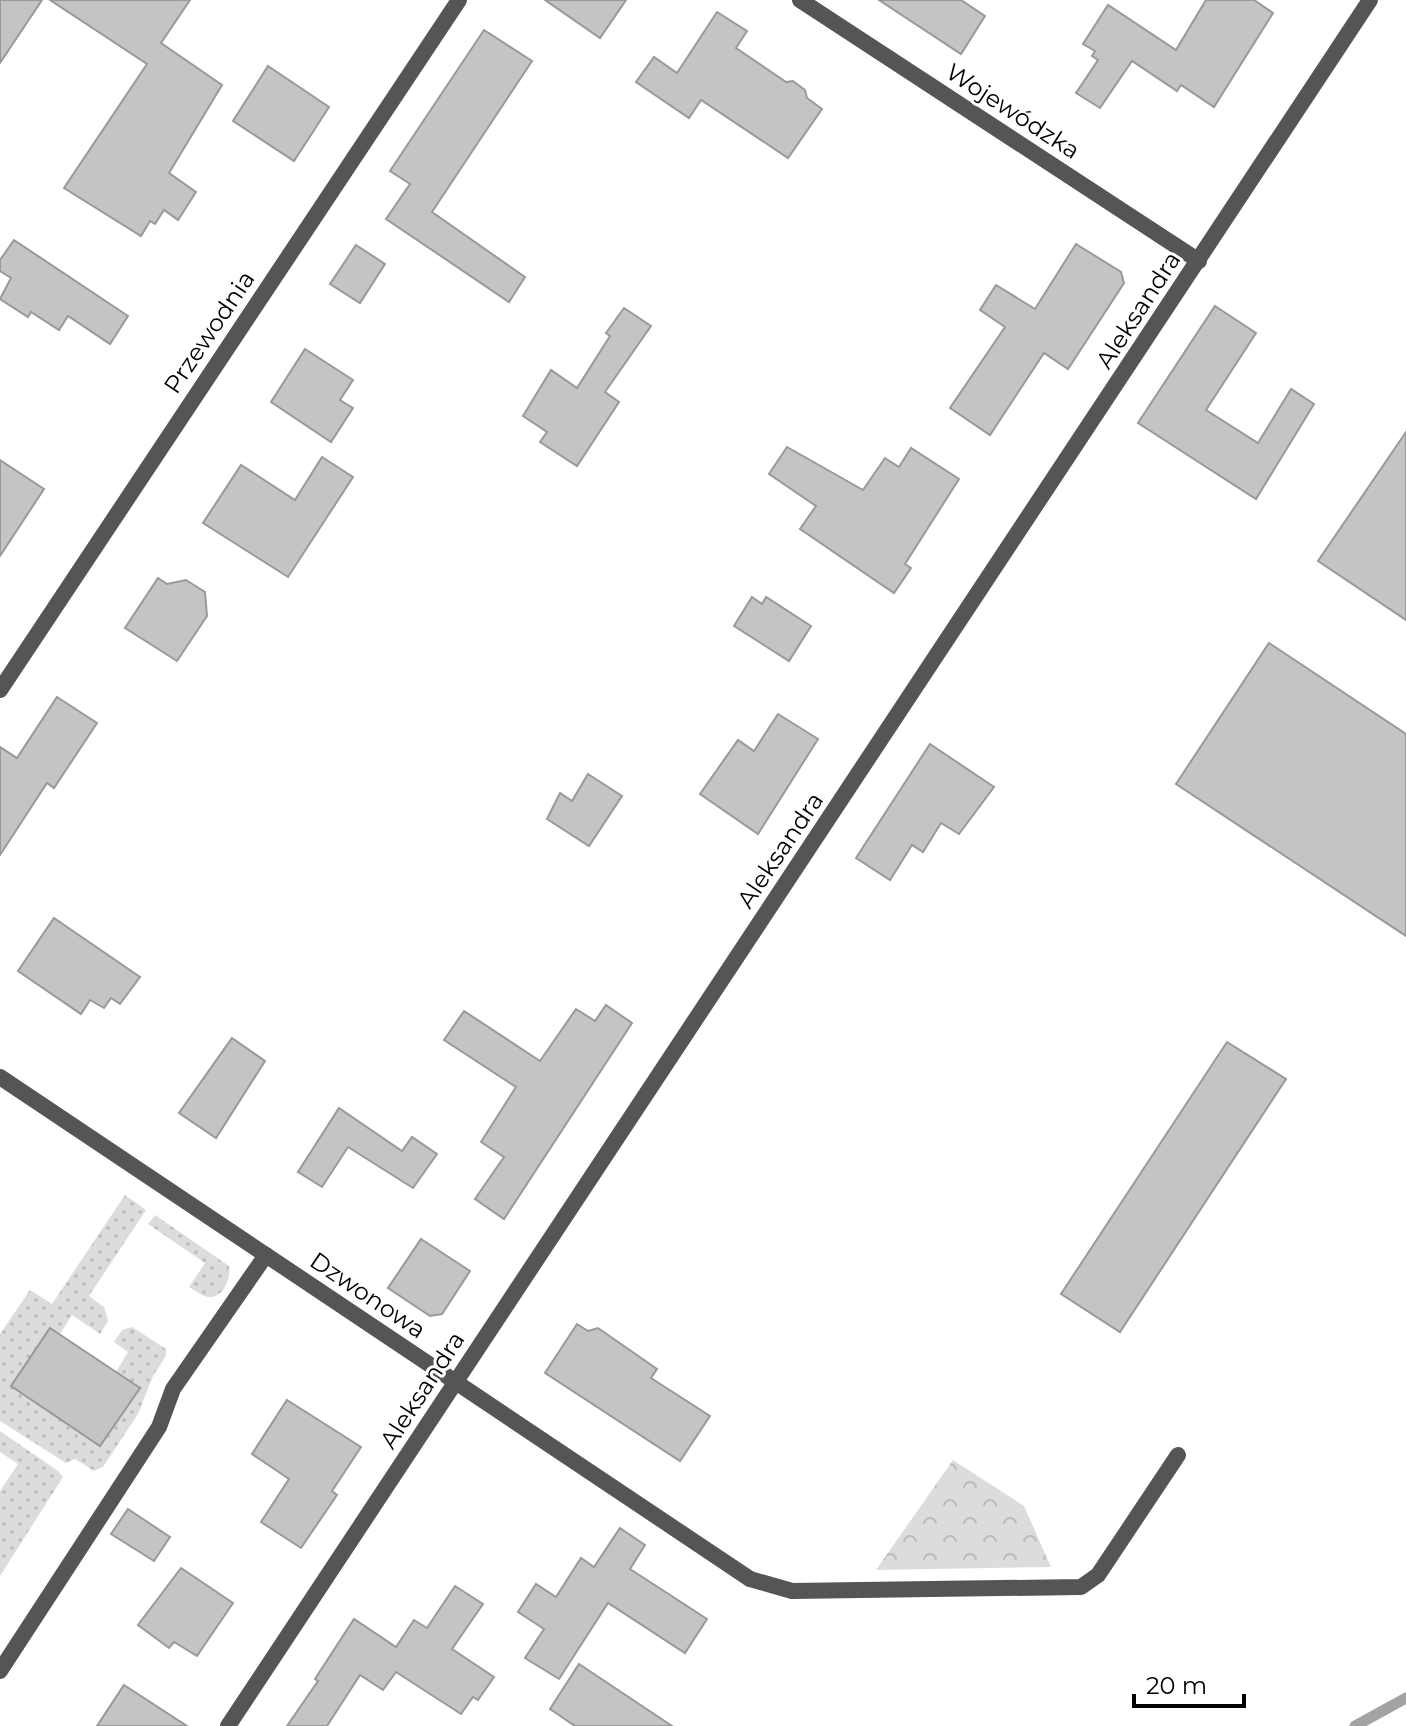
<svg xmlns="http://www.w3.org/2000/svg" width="1406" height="1726" viewBox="0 0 1406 1726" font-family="Montserrat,sans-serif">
	<defs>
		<pattern id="grass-dots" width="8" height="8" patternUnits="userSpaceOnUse" patternTransform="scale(2)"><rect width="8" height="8" fill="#dcdcdc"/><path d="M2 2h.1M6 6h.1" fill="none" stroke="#bbb" stroke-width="1.8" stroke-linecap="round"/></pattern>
		<pattern id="park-crowns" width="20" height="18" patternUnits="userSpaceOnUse" patternTransform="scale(2)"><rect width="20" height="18" fill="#dcdcdc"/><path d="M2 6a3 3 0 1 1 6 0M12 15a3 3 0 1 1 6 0" fill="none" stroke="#bbb"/></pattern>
	</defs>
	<rect width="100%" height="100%" fill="#fff"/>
	<g fill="url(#grass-dots)">
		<polygon points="125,1195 146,1210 89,1296 104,1307 108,1321 100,1334 72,1315 60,1334 50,1328 11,1385 139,1388 116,1372 128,1352 114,1342 122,1330 132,1327 166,1349 166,1356 153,1376 138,1414 103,1467 94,1471 75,1459 66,1463 0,1421 0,1334 30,1290 52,1304"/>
		<path d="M155,1215L229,1266C231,1277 224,1299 208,1297C202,1296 195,1290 189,1287L205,1263L148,1224Z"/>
		<polygon points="0,1431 58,1471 63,1477 0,1576 0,1491 18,1464 0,1452"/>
	</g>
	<polygon fill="url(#park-crowns)" points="953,1460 1024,1506 1051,1567 876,1570"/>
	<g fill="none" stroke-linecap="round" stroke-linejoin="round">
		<polyline stroke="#a3a3a3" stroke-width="11" points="1355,1726 1406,1698"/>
	</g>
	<g fill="#c4c4c4" stroke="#999" stroke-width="2">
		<polygon points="0,0 42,0 0,63"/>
		<polygon points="50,0 190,0 161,43 222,85 169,173 196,192 178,220 164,210 155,224 150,221 141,236 64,188 147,64"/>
		<polygon points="545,0 626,0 600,38"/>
		<polygon points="879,0 961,0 985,16 961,54"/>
		<polygon points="1206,0 1254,0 1273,13 1214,107 1181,85 1177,91 1132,61 1100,108 1076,93 1098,60 1092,56 1095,51 1083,44 1108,5 1176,50"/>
		<polygon points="717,12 747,31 736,48 786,82 793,81 805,90 807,98 822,109 788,158 701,100 689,118 636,82 654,57 677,73"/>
		<polygon points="484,30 532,61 432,212 525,277 509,302 386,219 410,184 390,171"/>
		<polygon points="268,66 329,107 294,161 233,121"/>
		<polygon points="14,240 128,316 110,344 68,316 59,330 31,312 28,317 0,299 11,278 0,271 0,260"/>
		<polygon points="1076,244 1121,272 1124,283 1068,369 1044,353 990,435 950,408 1005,327 980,310 996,285 1035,309"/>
		<polygon points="356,245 385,264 360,303 330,284"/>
		<polygon points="1215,306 1256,333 1206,410 1258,443 1291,389 1314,404 1256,499 1138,423"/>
		<polygon points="624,308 651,326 605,392 619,402 577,466 540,442 547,432 523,416 551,370 577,388 610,336 606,333"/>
		<polygon points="305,349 353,380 340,400 353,408 331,442 271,402"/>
		<polygon points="1406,432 1406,620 1318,561"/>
		<polygon points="787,447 863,490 885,458 899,467 911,448 959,479 905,564 911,568 894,593 800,529 816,506 769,474"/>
		<polygon points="322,457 353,477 288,577 203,523 241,465 295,500"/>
		<polygon points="0,460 44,489 0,556"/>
		<polygon points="158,578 167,584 186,580 205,592 207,616 177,661 125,628"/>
		<polygon points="752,597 762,604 766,597 811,626 789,661 734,626"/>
		<polygon points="1269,643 1406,734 1406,936 1176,784"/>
		<polygon points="57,697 97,723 54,788 47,783 0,855 0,747 17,758"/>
		<polygon points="778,714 818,739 758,834 700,794 738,740 754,751"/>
		<polygon points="930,744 994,787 959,834 941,823 923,852 912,845 890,880 856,858"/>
		<polygon points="588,774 622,796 589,846 547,819 560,793 572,801"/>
		<polygon points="54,918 140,977 120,1004 111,998 104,1008 90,1000 81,1014 18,971"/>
		<polygon points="606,1005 632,1023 504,1219 475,1199 504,1157 481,1142 516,1087 444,1040 464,1011 540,1061 576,1009 595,1021"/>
		<polygon points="232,1038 265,1061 216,1138 179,1113"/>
		<polygon points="1227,1042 1286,1079 1120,1332 1061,1294"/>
		<polygon points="339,1108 402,1151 412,1137 437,1154 413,1188 348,1147 322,1187 298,1172"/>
		<polygon points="421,1239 470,1271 442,1314 430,1316 388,1288"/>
		<polygon points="577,1324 588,1331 598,1328 657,1369 651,1378 710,1416 680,1461 545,1373"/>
		<polygon points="50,1328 140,1388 100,1446 11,1386"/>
		<polygon points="287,1400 361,1447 332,1491 337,1495 301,1548 261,1522 289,1479 252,1454"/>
		<polygon points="128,1509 170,1537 154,1561 111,1534"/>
		<polygon points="620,1528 645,1545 630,1569 707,1619 685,1653 608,1603 559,1679 525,1658 544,1629 518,1612 536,1584 556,1597 581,1558 594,1567"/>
		<polygon points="181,1568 233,1603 197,1656 174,1642 169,1648 138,1625"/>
		<polygon points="455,1586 483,1604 452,1649 494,1677 478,1700 473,1697 461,1714 396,1672 383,1690 360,1675 327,1726 287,1726 318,1681 315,1679 354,1619 396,1647 414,1620 427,1628"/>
		<polygon points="579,1664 672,1726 575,1726 550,1709"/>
		<polygon points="124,1685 187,1726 97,1726"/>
	</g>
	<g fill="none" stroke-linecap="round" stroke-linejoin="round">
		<g stroke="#555" stroke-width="16">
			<polyline points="750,1579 792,1591 1081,1587 1098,1575 1178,1455"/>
			<polyline points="0,1671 159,1427 173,1389 266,1255"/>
		</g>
		<g stroke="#555" stroke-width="16">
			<polyline points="800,0 1199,261"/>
			<polyline points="0,690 459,0"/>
			<polyline points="0,1077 750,1579"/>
			<polyline points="228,1726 1370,0"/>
		</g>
	</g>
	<g text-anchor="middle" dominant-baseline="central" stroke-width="6" stroke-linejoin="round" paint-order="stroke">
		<g font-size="24" fill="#000" stroke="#fff">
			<text transform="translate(1013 111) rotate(33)">Wojewódzka</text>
			<text transform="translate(1138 310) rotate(-57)">Aleksandra</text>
			<text transform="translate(209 332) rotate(-56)">Przewodnia</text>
			<text transform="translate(780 850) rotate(-56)">Aleksandra</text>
			<text transform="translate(368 1295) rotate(34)">Dzwonowa</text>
			<text transform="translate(422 1390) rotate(-57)">Aleksandra</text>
		</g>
	</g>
	<path d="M1134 1694v12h110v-12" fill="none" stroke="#000000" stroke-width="4"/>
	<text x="1146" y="1694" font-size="24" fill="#000000" stroke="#ffffff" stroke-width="6" paint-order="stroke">20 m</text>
</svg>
